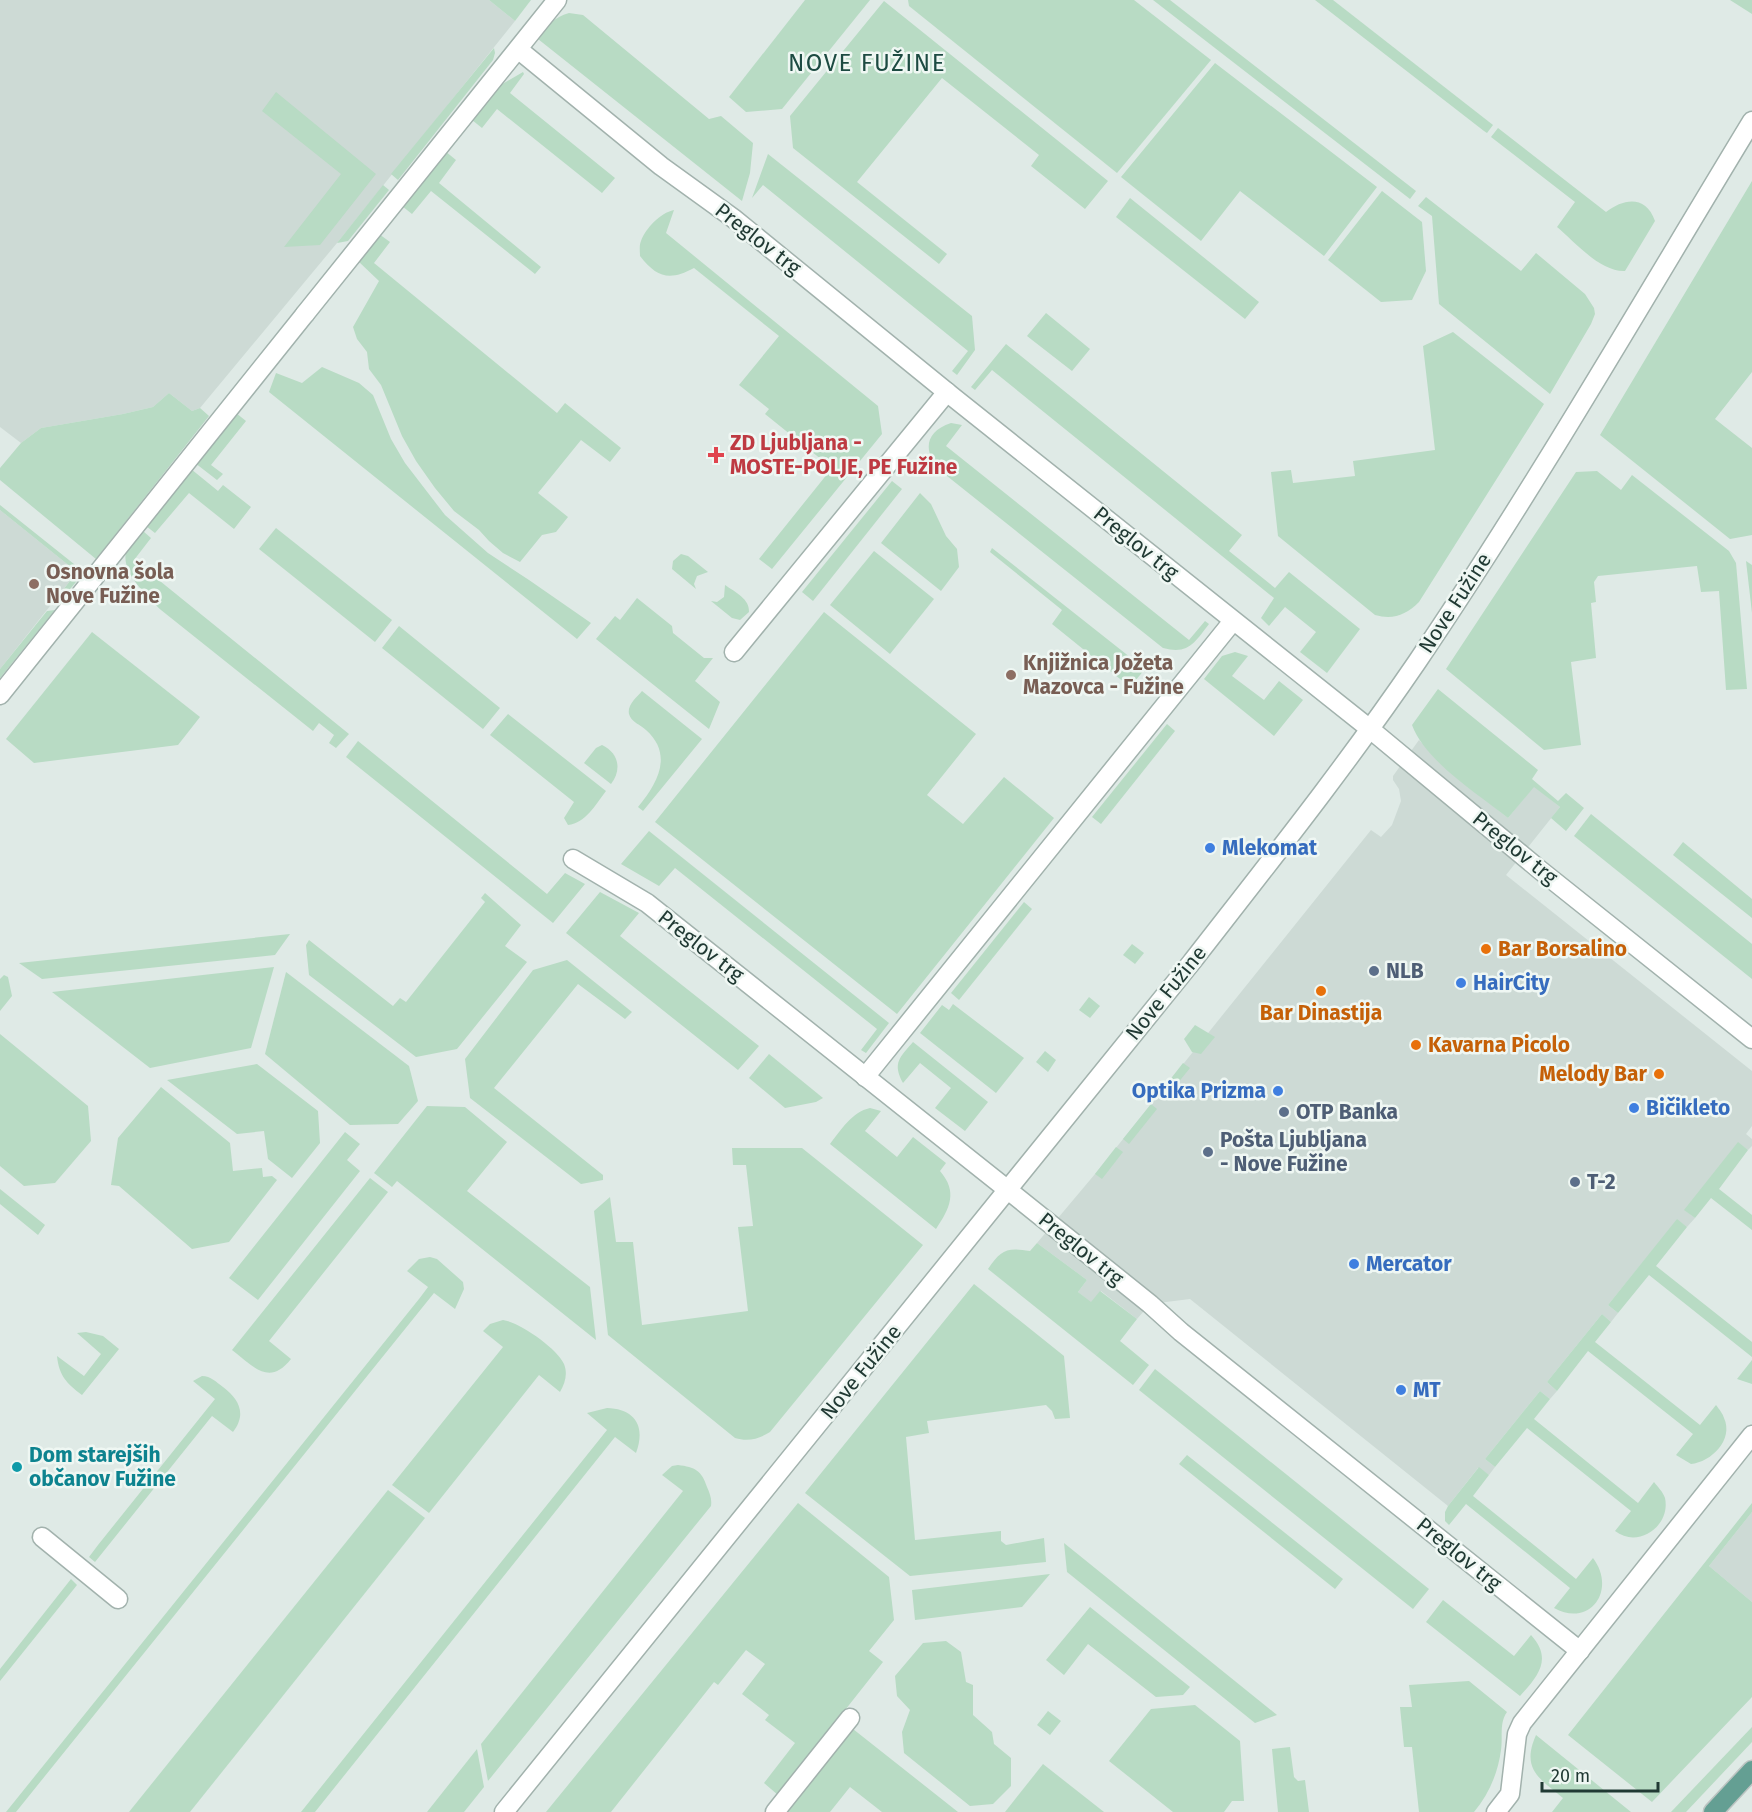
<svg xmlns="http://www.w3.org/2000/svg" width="1752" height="1812" viewBox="0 0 1752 1812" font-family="'Fira Sans',sans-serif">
	<rect width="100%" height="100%" fill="#dfeae6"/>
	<g fill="#cddad5">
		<polygon points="0,0 489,0 515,21 337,243 200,408 192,411 169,393 153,407 123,414 41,428 21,443 0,427"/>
		<polygon points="0,510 77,572 0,669"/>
		<polygon points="1419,740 1438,761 1508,818 1534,786 1560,807 1506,875 1752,1071 1752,1126 1746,1134 1752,1139 1752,1146 1748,1150 1738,1143 1685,1210 1695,1218 1687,1227 1677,1220 1608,1305 1618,1313 1611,1322 1602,1314 1547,1382 1557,1391 1550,1399 1540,1391 1485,1459 1495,1467 1489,1475 1478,1468 1448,1506 1190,1299 1150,1304 1137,1319 1101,1291 1091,1303 1078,1292 1087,1280 1037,1243 1095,1174 1371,830 1381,837 1392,825 1401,801 1399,789 1393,780 1393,776"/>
		<polygon points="1752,1512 1752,1602 1709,1566"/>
	</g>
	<g fill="#b8dbc4">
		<polygon points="489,0 531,0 515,21"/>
		<polygon points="805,0 870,0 782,109 746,112 729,97"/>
		<polygon points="908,0 1134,0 1211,60 1117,173 909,6"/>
		<polygon points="1153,0 1170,0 1416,191 1410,199"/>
		<polygon points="1315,0 1333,0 1493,125 1487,133 1484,131"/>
		<polygon points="1730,0 1752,0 1752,14"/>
		<polygon points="884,1 1108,181 1085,209 1031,166 1039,155 942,78 857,182 947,254 939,264 793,148 790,116"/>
		<path d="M569,13L583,15L709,119L721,116L753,143L750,173L742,201L538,39C547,26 554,17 569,13Z"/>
		<polygon points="494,48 495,53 493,60 398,180 391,174"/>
		<polygon points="1215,63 1377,187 1324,256 1240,191 1201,241 1121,177"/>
		<polygon points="523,72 524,74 510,93 615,178 602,193 497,109 482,128 472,120 499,86"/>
		<polygon points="276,92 376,174 320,245 284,247 341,174 262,111"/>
		<path d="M1498,128L1606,212C1624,198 1646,195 1655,221L1625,271C1600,272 1575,242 1557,227L1575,202L1491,137Z"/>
		<polygon points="445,151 456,160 439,183 541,267 535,274 431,191 412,214 402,206"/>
		<polygon points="768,154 972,316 975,350 957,375 952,371 968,351 763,185 752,198"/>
		<polygon points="1752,181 1752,372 1715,419 1752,448 1752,535 1730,539 1600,435"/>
		<polygon points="383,185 389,190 348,241 337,243"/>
		<polygon points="1382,191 1422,222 1426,271 1412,300 1381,302 1328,260"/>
		<polygon points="1426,197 1521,271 1536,253 1585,294 1594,308 1595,314 1591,324 1550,394 1439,304 1432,216 1418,206"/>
		<polygon points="1130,198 1259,302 1245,319 1116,217"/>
		<path d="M674,210L666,233L878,406L882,434L772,569L759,559L832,468L765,414L769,409L739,385L779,336L694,268C670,281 657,278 640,256C640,252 639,245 641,241C646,228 660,213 674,210Z"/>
		<polygon points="379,234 390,242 374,263 557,413 565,403 621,448 610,462 581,440 538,493 568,517 556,532 542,535 520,562 503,553 489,541 479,530 454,511 435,488 416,461 402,436 381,385 369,369 367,352 357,339 353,327 379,281 358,261"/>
		<polygon points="1046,313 1090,349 1072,371 1027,336"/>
		<path d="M1453,332L1544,404L1419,602C1406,615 1393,620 1375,615L1278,536L1271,472L1291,470L1293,483L1355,476L1353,461L1435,450L1423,346Z"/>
		<polygon points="1006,344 1242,535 1229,551 1275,588 1289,572 1360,629 1327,673 1300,652 1316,632 1285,607 1269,626 1261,618 1274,598 992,370 975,390 971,387"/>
		<polygon points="322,367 359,383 373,395 391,439 405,463 445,515 488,553 529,580 591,623 577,639 269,392 276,373 302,383"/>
		<polygon points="169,393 192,411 200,408 209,416 96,559 0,480 0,468 21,443 41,428 123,414 153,407"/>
		<polygon points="236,413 246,421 211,465 223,474 217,480 195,463"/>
		<path d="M951,423L962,425L946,446L1189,640L1205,621L1209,624C1195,642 1189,655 1163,648L942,472C923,454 923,432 951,423Z"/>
		<polygon points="191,469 218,491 223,485 251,507 234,529 189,493 155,533 146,526"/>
		<polygon points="1597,471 1621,490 1632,475 1729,551 1736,563 1747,689 1726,690 1719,591 1701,592 1697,566 1598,576 1594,582 1596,602 1591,603 1596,658 1571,662 1581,745 1544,750 1446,669 1576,472"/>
		<polygon points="892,481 902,489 813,601 802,592"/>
		<polygon points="920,493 931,504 946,536 957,549 959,567 941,591 881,543"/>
		<polygon points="0,505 84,572 67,593 59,595 77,572 0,510"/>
		<polygon points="276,528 392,620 375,642 259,549"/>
		<path d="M143,531L151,538L134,560L349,734L336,748L329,743L334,735L319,723L313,731L161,610C149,598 118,570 127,550C130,544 138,537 143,531Z"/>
		<polygon points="992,548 1145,669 1130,687 1052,624 1062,610 990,552"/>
		<polygon points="874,551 934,599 890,654 830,605"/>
		<polygon points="681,554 688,556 708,572 697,576 694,584 696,589 672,569 673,561"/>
		<polygon points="1746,561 1752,565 1752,613"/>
		<path d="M725,585C735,592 750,599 749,612L740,620L732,618L711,601L717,602L724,597Z"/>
		<polygon points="637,598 672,626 673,633 704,658 713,658 695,681 720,702 709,729 596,639 615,616 620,620"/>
		<polygon points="55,610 0,678 0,669 47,611"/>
		<polygon points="824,612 976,734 927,795 963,824 1004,777 1054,818 897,1014 655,822"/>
		<polygon points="399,626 500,708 483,729 382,648"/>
		<polygon points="92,632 200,717 178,745 34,763 6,739"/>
		<polygon points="1235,652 1248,656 1232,676 1264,700 1279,681 1303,700 1274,736 1204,679 1222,656"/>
		<path d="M1438,689L1538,770L1532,779L1558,801L1566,793L1584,808L1566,831L1551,818L1560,807L1534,787L1508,818C1478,794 1425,761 1412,725Z"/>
		<path d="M642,691L702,739L643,811L638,807C657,784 674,755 646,730C641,725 631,722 629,714C627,705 637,697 642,691Z"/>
		<path d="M508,714L606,791C595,805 586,823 568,825L564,818L574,802L490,735Z"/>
		<polygon points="1167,724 1175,731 1101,824 1092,817"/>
		<polygon points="358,741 547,894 565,873 585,884 553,923 346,757"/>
		<path d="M602,745C619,753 622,770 611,784L584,763L596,748Z"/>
		<polygon points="1591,814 1752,944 1752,979 1574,836"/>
		<polygon points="649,831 889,1023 866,1053 861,1050 877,1029 675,868 659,886 621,864"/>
		<polygon points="1683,842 1752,899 1752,918 1673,855"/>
		<polygon points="600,892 639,913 620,936 759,1046 738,1070 566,933"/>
		<polygon points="485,893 521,925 505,946 527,962 457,1049 416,1057 309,975 306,945 309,940 393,1006 400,998 406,1002 485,902 481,898"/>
		<polygon points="1024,902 1032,909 959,1000 951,993"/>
		<polygon points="290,934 275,955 42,979 19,963"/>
		<polygon points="1132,944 1144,953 1135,964 1123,955"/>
		<polygon points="567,960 632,1012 625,1019 578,984 494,1088 603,1175 603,1180 581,1184 470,1098 465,1059 533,970"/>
		<polygon points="274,967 251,1048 150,1068 52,992"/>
		<polygon points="286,972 409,1066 418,1101 398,1124 350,1125 265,1054"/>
		<polygon points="4,975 8,977 12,996 0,1011 0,979"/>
		<polygon points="1089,997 1100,1006 1090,1018 1079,1010"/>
		<polygon points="953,1004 1024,1058 996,1093 920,1033 942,1005 949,1010"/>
		<polygon points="1195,1025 1215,1037 1201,1054 1192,1052 1184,1039"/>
		<polygon points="0,1034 88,1106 91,1141 55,1183 24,1186 0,1166"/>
		<path d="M913,1042L988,1102L965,1131L935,1108L951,1088L920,1063L903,1083C892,1063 900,1057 913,1042Z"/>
		<polygon points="1045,1051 1056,1060 1048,1072 1036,1062"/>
		<polygon points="769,1054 823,1098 816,1102 785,1108 749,1078"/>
		<polygon points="1183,1063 1190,1068 1164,1100 1158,1095"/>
		<polygon points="257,1064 318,1111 320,1143 292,1178 268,1159 264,1131 237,1134 167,1080"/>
		<polygon points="161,1087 230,1143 233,1171 262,1168 263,1177 272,1176 277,1180 229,1242 192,1249 119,1186 111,1185 118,1138"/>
		<polygon points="1151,1104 1157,1109 1129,1144 1123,1139"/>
		<polygon points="427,1106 465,1107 507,1142 467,1191 590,1287 596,1340 397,1181 392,1187 374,1173"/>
		<path d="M870,1108L881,1111L865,1131L897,1157L913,1137L946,1163L940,1171C958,1192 950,1208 936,1229L830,1144C841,1130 852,1112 870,1108Z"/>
		<polygon points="345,1132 360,1144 347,1160 360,1171 258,1300 229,1278"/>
		<polygon points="1738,1142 1748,1150 1719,1189 1752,1215 1752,1230 1711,1198 1695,1218 1684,1210"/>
		<polygon points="1116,1147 1123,1152 1102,1179 1095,1174"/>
		<path d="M732,1148H802L923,1245L770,1432C759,1439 748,1442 735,1438L608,1335L594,1211L610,1197L616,1242H633L642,1325L748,1311L738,1227L753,1226L746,1165H733Z"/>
		<path d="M370,1178L388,1192L269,1341L291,1359C269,1387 253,1366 232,1350Z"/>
		<polygon points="0,1189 45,1225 38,1235 0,1204"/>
		<polygon points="1677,1219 1687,1227 1656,1266 1752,1342 1752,1357 1649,1275 1618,1313 1608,1305"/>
		<path d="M1037,1243L1087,1280L1078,1292L1091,1302L1100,1291L1137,1319L1120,1341L1149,1365L1133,1385L988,1269C1001,1250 1006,1247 1030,1251Z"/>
		<polygon points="430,1257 437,1259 463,1282 464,1289 455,1309 434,1293 16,1812 6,1812 419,1299 428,1287 407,1271 419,1259"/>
		<polygon points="974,1284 1064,1356 1070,1418 1055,1419 1052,1411 1046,1405 927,1421 929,1433 906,1437 915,1540 1001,1531 1001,1541 1006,1545 1044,1538 1046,1562 910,1576 805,1493"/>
		<path d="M1602,1314L1611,1322L1595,1342L1700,1425L1716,1405C1719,1409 1723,1414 1724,1418C1734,1440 1711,1462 1691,1464L1676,1455L1693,1434L1588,1351L1557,1391L1547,1382Z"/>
		<path d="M503,1320C519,1322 557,1348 564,1364C568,1374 565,1383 560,1392L539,1375L429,1513L392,1485L503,1347L483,1331L490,1324Z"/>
		<path d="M86,1332L103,1336L119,1349L82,1395C66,1383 59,1375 57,1356L84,1376L101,1354L77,1333Z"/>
		<polygon points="1752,1360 1752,1384 1737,1379"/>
		<polygon points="1155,1369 1429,1589 1413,1609 1139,1390"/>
		<path d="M202,1376C211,1376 216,1382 223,1387C239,1399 247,1414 233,1432L212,1416L95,1562L89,1557L98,1545L215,1399L193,1381Z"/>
		<path d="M1540,1391L1550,1399L1534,1419L1638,1503L1654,1482C1658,1487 1663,1492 1665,1498C1671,1526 1638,1549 1615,1531L1631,1511L1527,1428L1495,1467L1485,1459Z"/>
		<path d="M607,1408C635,1409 646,1426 636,1453L615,1437L315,1812H301L607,1430L587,1413Z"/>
		<polygon points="1187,1455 1343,1579 1335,1589 1179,1464"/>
		<path d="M678,1465C695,1467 702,1471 707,1487C710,1494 712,1499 711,1506L488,1781L481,1744L683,1491L662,1475L672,1466Z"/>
		<path d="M1479,1467L1489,1475L1473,1496L1576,1579L1593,1558C1617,1590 1590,1628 1554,1608L1570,1588L1466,1504L1449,1525L1445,1521V1512L1448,1506Z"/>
		<polygon points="388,1490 425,1518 190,1812 129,1812"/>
		<polygon points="798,1503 889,1577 894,1620 869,1651 883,1662 778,1795 764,1783 795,1743 765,1720 769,1715 742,1694 765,1664 746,1650 718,1685 714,1682 611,1812 546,1812"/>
		<polygon points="1752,1503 1752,1512 1709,1566 1752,1602 1752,1697 1652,1802 1568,1735"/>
		<polygon points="1064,1543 1277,1715 1255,1723 1067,1572"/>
		<polygon points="1050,1574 1022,1607 915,1620 912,1590"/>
		<polygon points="71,1579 77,1585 0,1681 0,1669"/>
		<path d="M1443,1600L1514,1656L1531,1635C1553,1659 1538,1676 1520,1696L1426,1622Z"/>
		<polygon points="1090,1607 1190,1687 1183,1695 1156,1697 1088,1644 1064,1675 1046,1660"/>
		<polygon points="946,1641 961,1652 966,1682 973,1685 973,1715 992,1732 994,1744 1011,1758 1011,1786 993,1804 970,1806 904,1753 902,1732 910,1710 897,1696 895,1676 923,1643"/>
		<path d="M1469,1681L1507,1712C1499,1723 1503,1737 1501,1750C1498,1773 1489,1794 1474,1812H1419L1412,1747H1404L1400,1707H1412L1409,1685Z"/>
		<polygon points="1195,1705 1240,1741 1244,1801 1232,1801 1224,1812 1173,1812 1109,1761 1151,1709"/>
		<polygon points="1048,1711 1061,1721 1050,1735 1037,1725"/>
		<polygon points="1752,1727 1752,1742 1686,1812 1671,1812"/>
		<polygon points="853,1729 958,1812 882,1812 850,1787 830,1812 787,1812"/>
		<path d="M1536,1735L1631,1812H1552L1563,1798C1539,1778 1521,1769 1536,1735Z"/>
		<polygon points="1290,1747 1294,1777 1298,1781 1305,1780 1309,1812 1278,1812 1272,1749"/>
		<polygon points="477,1749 484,1787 464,1812 427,1812"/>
		<polygon points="1043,1764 1104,1812 1005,1812"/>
	</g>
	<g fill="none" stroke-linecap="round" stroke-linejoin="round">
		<g stroke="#a2b2ad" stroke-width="21">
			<g id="service">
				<polyline points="519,50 661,166 733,218 953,397 1370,729"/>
				<polyline points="305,314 557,0"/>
				<polyline points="734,652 947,392"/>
				<polyline points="573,859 647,903 1008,1190"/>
				<polyline points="865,1077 1233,621"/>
				<polyline points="42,1537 118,1599"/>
			</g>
		</g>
		<g stroke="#a2b2ad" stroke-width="21">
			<g id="pedestrian">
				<polyline points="0,695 305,314"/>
				<polyline points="775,1812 850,1718"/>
			</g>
		</g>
		<g stroke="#a2b2ad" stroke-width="21">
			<g id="minor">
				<polyline points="1370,729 1540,870 1752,1039"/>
				<polyline points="1008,1190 1150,1304 1181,1332 1580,1651"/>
				<polyline points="1496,1812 1510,1794 1517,1734 1522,1723 1752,1435"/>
			</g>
		</g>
		<g stroke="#a2b2ad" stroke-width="21">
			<path id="tertiary" d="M504,1812L1191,963C1268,864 1346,766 1417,662C1536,486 1642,302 1752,121"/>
		</g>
		<g stroke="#bcc4c2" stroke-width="21">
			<polyline id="primary" points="1713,1812 1752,1770"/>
		</g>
		<use href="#service" stroke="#fff" stroke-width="18"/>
		<use href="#pedestrian" stroke="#fff" stroke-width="18"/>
		<use href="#minor" stroke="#fff" stroke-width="18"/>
		<use href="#tertiary" stroke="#fff" stroke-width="18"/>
		<use href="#primary" stroke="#649f93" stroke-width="18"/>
	</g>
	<path fill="#e0444e" stroke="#eff7f3" stroke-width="2" d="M713 446h6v6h6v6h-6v6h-6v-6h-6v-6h6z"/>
	<g fill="#8d6e63" stroke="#eff7f3" stroke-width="2">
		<circle cx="34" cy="584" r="6"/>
		<circle cx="1011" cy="675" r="6"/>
	</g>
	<g fill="#3f7fe0" stroke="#eff7f3" stroke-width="2">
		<circle cx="1210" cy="848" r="6"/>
		<circle cx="1461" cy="983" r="6"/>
		<circle cx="1278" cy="1091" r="6"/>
		<circle cx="1634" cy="1108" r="6"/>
		<circle cx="1354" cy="1264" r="6"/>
		<circle cx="1401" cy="1390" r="6"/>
	</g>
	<g fill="#e8710a" stroke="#eff7f3" stroke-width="2">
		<circle cx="1486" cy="949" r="6"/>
		<circle cx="1321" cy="991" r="6"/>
		<circle cx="1416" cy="1045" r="6"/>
		<circle cx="1659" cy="1074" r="6"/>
	</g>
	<g fill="#5c6f8a" stroke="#eff7f3" stroke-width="2">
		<circle cx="1374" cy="971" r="6"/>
		<circle cx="1284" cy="1112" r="6"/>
		<circle cx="1208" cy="1152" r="6"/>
		<circle cx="1575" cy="1182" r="6"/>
	</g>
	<circle fill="#0f9aa8" stroke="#eff7f3" stroke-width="2" cx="17" cy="1467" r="6"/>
	<g text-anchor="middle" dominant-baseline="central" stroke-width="5" stroke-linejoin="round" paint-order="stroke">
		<g font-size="21" fill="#213a34" stroke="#eff7f3">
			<text transform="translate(758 239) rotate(38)">Preglov trg</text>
			<text transform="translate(1136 543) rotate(39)">Preglov trg</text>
			<text transform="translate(1455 603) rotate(-57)">Nove Fužine</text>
			<text transform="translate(1515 848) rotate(39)">Preglov trg</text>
			<text transform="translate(701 946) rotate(38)">Preglov trg</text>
			<text transform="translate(1166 993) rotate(-51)">Nove Fužine</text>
			<text transform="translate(1081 1249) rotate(39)">Preglov trg</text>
			<text transform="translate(861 1372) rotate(-51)">Nove Fužine</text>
			<text transform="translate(1459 1554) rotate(39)">Preglov trg</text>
		</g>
		<g font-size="21" font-weight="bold" fill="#be3a42" stroke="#eff7f3" text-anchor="start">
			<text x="730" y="443">ZD Ljubljana -<tspan x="730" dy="24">MOSTE-POLJE, PE Fužine</tspan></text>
		</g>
		<g font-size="21" font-weight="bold" fill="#785e54" stroke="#eff7f3" text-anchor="start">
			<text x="46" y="572">Osnovna šola<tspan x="46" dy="24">Nove Fužine</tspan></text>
			<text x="1023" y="663">Knjižnica Jožeta<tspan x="1023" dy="24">Mazovca - Fužine</tspan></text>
		</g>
		<g font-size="21" font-weight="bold" fill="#366cbe" stroke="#eff7f3" text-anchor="start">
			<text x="1222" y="848">Mlekomat</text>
			<text x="1473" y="983">HairCity</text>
			<text x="1266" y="1091" text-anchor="end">Optika Prizma</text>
			<text x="1646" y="1108">Bičikleto</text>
			<text x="1366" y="1264">Mercator</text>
			<text x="1413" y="1390">MT</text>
		</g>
		<g font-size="21" font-weight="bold" fill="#c56008" stroke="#eff7f3" text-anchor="start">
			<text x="1498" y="949">Bar Borsalino</text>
			<text x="1321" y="1013" text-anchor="middle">Bar Dinastija</text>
			<text x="1428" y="1045">Kavarna Picolo</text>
			<text x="1647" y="1074" text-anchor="end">Melody Bar</text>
		</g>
		<g font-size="21" font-weight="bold" fill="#4e5e75" stroke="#eff7f3" text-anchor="start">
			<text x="1386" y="971">NLB</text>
			<text x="1296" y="1112">OTP Banka</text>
			<text x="1220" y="1140">Pošta Ljubljana<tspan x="1220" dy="24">- Nove Fužine</tspan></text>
			<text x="1587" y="1182">T-2</text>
		</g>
		<g font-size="21" font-weight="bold" fill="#0d838f" stroke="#eff7f3" text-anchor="start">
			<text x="29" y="1455">Dom starejših<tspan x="29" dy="24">občanov Fužine</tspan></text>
		</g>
		<g font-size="24" letter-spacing="1.5" fill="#1d4b42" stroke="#eff7f3">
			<text x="867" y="63">NOVE FUŽINE</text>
		</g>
	</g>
	<path d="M1542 1782v9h116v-9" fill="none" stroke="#213a34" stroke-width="3"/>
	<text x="1551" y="1782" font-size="18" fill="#213a34" stroke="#eff7f3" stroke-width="4.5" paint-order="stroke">20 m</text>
</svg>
